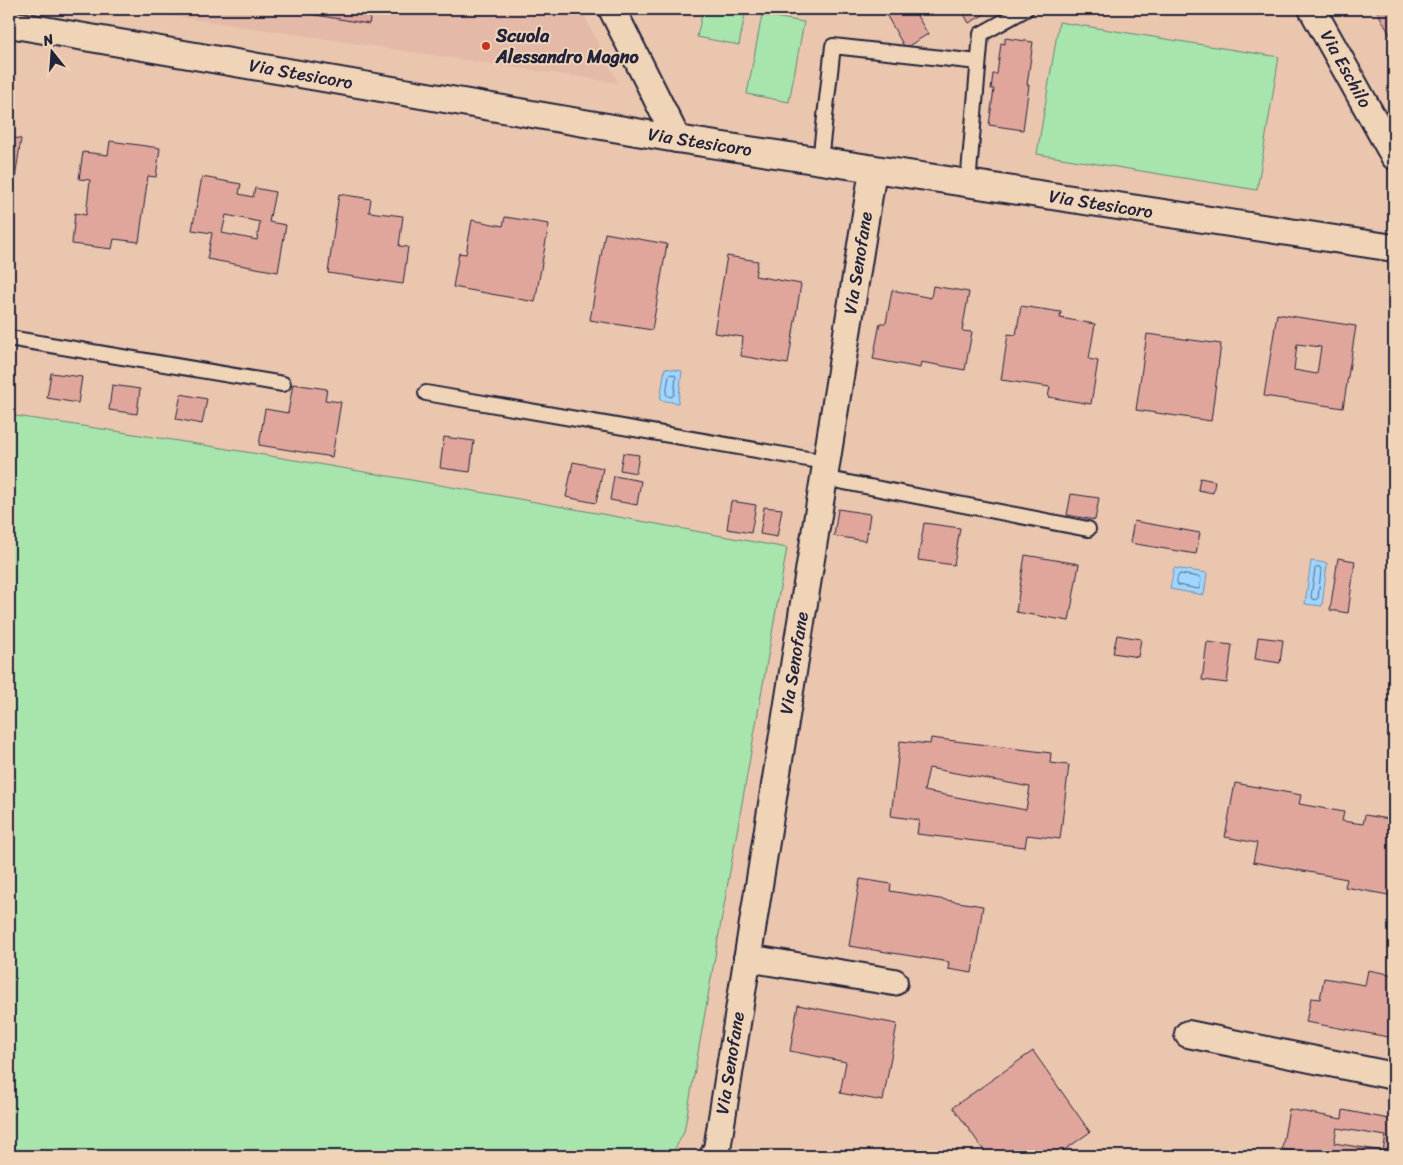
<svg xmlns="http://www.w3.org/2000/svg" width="1403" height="1165" viewBox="0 0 1403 1165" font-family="Sriracha,sans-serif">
	<rect width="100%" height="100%" fill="#ebc6af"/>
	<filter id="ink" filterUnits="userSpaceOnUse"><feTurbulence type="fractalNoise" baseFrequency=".02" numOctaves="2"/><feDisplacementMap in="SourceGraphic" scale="10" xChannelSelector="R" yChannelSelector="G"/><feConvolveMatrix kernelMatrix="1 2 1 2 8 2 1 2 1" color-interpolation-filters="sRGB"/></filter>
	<g filter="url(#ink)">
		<polygon fill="#e4b9a7" points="126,9 581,9 618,83"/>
		<g fill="#a7e5ac" stroke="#648474">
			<polygon points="703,9 746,9 739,45 697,37"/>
			<polygon points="762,15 804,22 789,102 747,94"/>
			<polygon points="1059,22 1279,57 1257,190 1037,154"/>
			<path d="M9,415C269,453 528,500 787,548L684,1132L671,1156H9Z"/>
		</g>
		<g fill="#a0d6ff" stroke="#6e8eb1">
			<polygon points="665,368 682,371 678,403 660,400"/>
			<polygon points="1311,561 1327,563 1322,606 1305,604"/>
			<polygon points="1174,568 1207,573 1204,595 1170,589"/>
		</g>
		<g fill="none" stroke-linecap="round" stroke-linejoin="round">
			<g stroke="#546a89" stroke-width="1">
				<polygon points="671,374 675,375 676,377 674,395 671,397 668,396 666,394 669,376"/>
				<polygon points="1317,567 1320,567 1321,570 1318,598 1315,600 1312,599 1311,597 1315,569"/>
				<path d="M1180,574L1200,577L1201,579L1200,588L1198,589L1178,585C1176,582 1177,576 1180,574Z"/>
			</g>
		</g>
		<g fill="#e0a69c" stroke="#22223b" fill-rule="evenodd">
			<polygon points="292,9 372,9 369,24 292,11"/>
			<polygon points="883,9 913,9 928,34 905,48"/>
			<polygon points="961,9 994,9 969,23"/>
			<polygon points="1376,9 1394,9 1394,42"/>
			<polygon points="1005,38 1033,42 1027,85 1029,85 1023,130 989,125 994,89 991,89 993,74 997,74 1001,43 1005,44"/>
			<polygon points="9,137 21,139 9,218"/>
			<polygon points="110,141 160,148 156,177 148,176 139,242 114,239 112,249 72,244 75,213 86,215 90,180 79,179 83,152 108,155"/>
			<path d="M202,177L241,184L239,194L253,197L255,188L275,192L269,222L286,225L278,272L207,259L212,233L192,230ZM226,215L260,222L257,240L222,233Z"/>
			<polygon points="339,194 371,199 369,212 403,216 399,246 408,247 403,284 328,273"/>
			<polygon points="505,217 549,224 535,302 453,287 459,253 466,254 472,220 503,226"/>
			<polygon points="605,233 667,244 652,330 590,320"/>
			<polygon points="727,256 758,261 755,276 801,284 788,364 741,356 743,337 714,333"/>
			<polygon points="933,286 969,292 962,331 972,332 965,370 921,362 920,368 873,359 880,323 886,323 892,290 931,298"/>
			<polygon points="1021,306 1061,312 1060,318 1095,324 1089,359 1098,361 1091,404 1048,397 1050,387 1001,380 1008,334 1016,335"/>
			<path d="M1277,314L1356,326L1343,408L1264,396ZM1297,344L1321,347L1317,374L1294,370Z"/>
			<polygon points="1147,334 1221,344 1211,421 1136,410"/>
			<polygon points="51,373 82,377 78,403 47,398"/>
			<polygon points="293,384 327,389 325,400 341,402 332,457 259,445 265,409 288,413"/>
			<polygon points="112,385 140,389 137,414 109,410"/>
			<polygon points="181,394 207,399 202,424 176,419"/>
			<polygon points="444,437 474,441 470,472 440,468"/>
			<polygon points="623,453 639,455 636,473 620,470"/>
			<polygon points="573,462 603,468 596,503 566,497"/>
			<polygon points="614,476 641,481 637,505 610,500"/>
			<polygon points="1200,478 1215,481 1213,493 1198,490"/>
			<polygon points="1071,494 1099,498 1095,520 1067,515"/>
			<polygon points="731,501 756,505 751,533 727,529"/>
			<polygon points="764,507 782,509 777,537 760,534"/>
			<polygon points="838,509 870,514 866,541 834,536"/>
			<polygon points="1134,521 1200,533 1196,554 1130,543"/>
			<polygon points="924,523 960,528 954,565 918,560"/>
			<polygon points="1025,555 1079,564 1069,621 1016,612"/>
			<polygon points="1338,558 1355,561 1348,613 1330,610"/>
			<polygon points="1117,635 1141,639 1138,657 1113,653"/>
			<polygon points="1258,637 1283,640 1280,663 1255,659"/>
			<polygon points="1207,642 1232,645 1227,683 1202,680"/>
			<path d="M931,738L1051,753L1050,763L1069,765L1060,839L1027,835L1025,847L917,834L919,820L891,816L900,741L930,744ZM929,768L1030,787L1026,810L924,791Z"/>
			<polygon points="1235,783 1301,795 1299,804 1344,812 1342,821 1363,824 1365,815 1394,820 1394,896 1345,887 1347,879 1253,862 1257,843 1225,837"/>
			<polygon points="860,879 891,884 890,891 983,906 972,973 948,969 949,962 849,946"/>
			<polygon points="1368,970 1394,975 1394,1038 1306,1022 1311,998 1320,999 1324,978 1365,985"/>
			<polygon points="798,1005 897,1024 883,1101 840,1093 846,1062 790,1051"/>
			<polygon points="1033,1051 1090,1132 1056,1156 988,1156 953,1107"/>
			<path d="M1289,1109L1342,1119L1343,1110L1394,1120V1156H1320L1282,1149ZM1337,1128L1386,1136L1383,1151L1334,1143Z"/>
		</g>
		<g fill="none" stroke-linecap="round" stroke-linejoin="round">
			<g stroke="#22223b" stroke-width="18">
				<g id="lane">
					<polyline points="820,161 833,46 978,62"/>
					<polyline points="968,184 981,34 1026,9"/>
					<polyline points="9,338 283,384"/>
					<polyline points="426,393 825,462"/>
					<polyline points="823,478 1088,529"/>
				</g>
			</g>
			<g stroke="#22223b" stroke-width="30">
				<g id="street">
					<polyline points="612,9 677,139"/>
					<polyline points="1312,9 1394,156"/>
					<polyline points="9,24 677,139 1394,248"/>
					<polyline points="747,958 894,982"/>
					<polyline points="1188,1034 1394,1076"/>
					<polyline points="713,1156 717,1149 873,170"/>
				</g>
			</g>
			<use href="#lane" stroke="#f0d4b7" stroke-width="14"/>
			<use href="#street" stroke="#f0d4b7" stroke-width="26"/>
		</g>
	</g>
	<circle fill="#c8321e" stroke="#f0d4b7" stroke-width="2" cx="486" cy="46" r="5"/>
	<g text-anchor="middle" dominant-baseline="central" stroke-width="4" stroke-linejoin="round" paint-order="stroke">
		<g font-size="18" font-weight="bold" fill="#22223b" stroke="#f0d4b7" text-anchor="start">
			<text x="496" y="36">Scuola<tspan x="496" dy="21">Alessandro Magno</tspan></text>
		</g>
		<g font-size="18" fill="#22223b" stroke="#f0d4b7">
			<text transform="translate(1346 69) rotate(61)">Via Eschilo</text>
			<text transform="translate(301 74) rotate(10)">Via Stesicoro</text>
			<text transform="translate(700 142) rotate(9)">Via Stesicoro</text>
			<text transform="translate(1101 204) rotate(9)">Via Stesicoro</text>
			<text transform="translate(858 263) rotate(-81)">Via Senofane</text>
			<text transform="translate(794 663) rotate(-81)">Via Senofane</text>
			<text transform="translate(730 1063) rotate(-81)">Via Senofane</text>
		</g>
	</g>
	<rect width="1403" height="1165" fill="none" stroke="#f0d4b7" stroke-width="30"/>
	<rect x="15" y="15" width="1373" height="1135" fill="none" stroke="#22223b" stroke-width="2" filter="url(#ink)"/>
	<g transform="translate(52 52) rotate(343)" stroke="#f0d4b7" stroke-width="4" paint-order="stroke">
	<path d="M0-4L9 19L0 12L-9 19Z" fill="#22223b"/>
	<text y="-8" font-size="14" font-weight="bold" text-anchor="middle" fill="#22223b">N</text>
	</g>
</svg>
